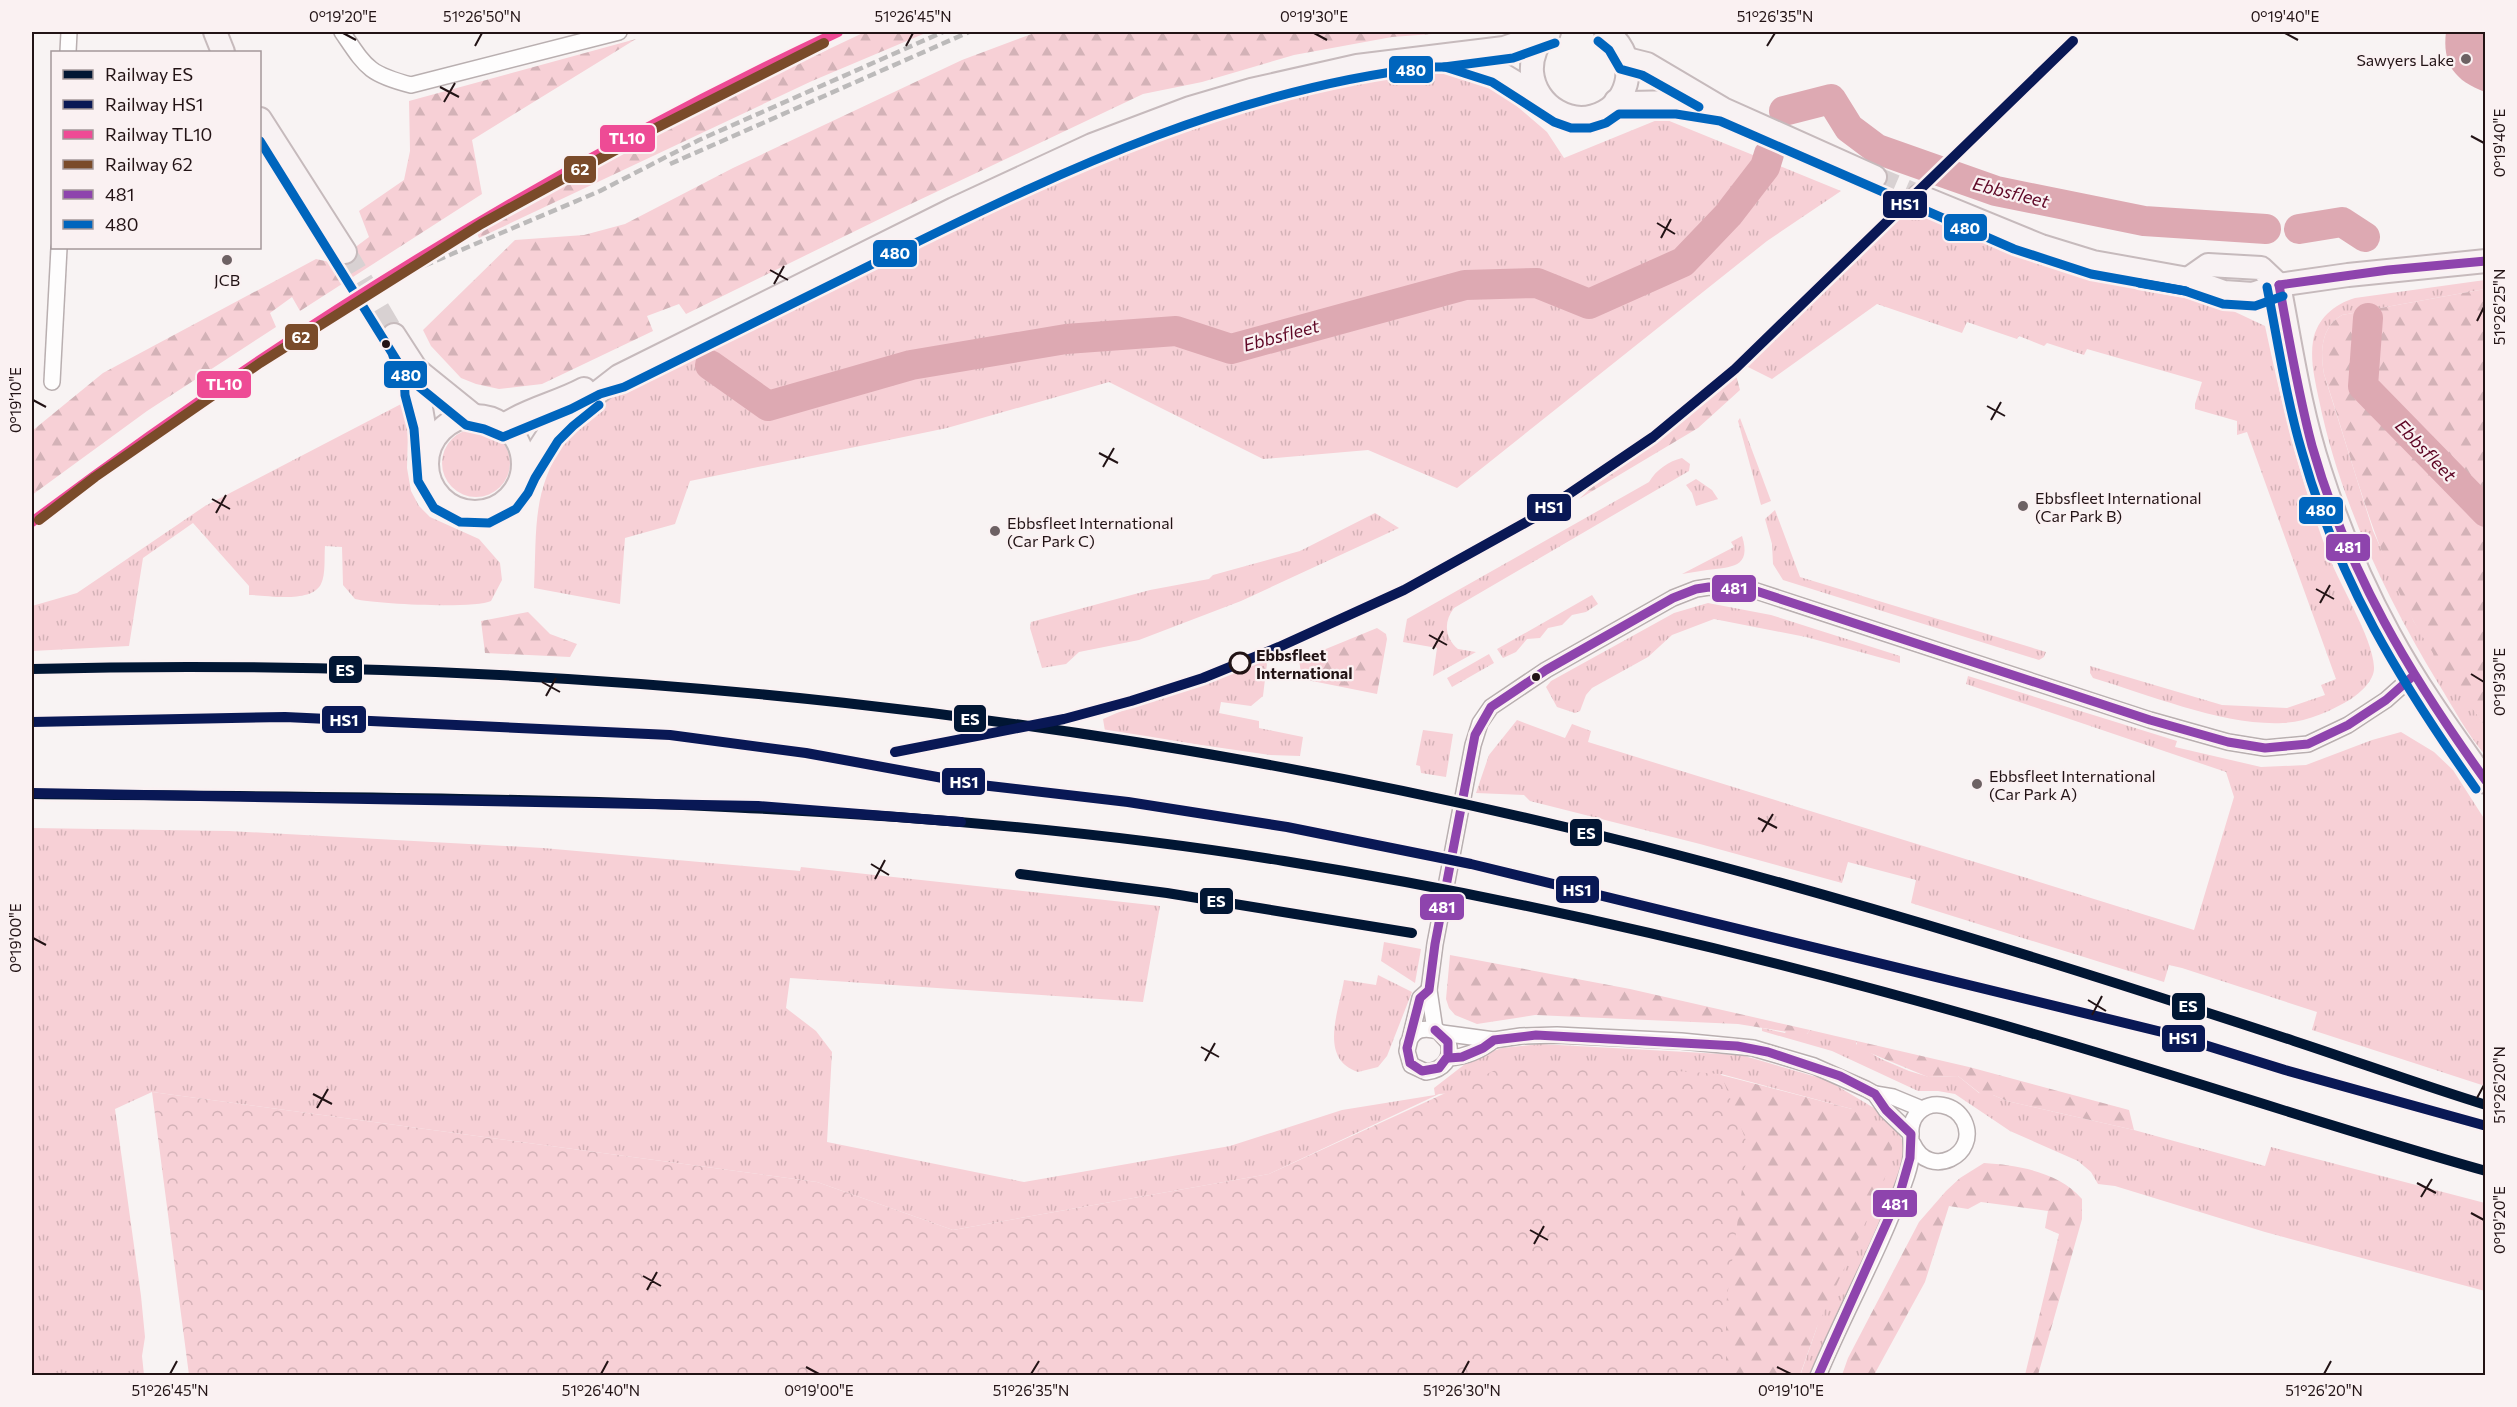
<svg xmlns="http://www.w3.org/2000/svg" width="2517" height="1407" viewBox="0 0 2517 1407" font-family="Commissioner,sans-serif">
	<defs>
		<pattern id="grass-tufts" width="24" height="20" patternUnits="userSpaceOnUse" patternTransform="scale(1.5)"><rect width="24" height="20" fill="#f7d0d6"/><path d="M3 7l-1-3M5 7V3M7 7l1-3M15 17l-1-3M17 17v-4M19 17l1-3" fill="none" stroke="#d3b2b7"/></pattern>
		<pattern id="forest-firs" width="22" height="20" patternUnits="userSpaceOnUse" patternTransform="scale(1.5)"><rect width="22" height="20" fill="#f7d0d6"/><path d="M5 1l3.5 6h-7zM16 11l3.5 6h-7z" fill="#d3b2b7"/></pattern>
		<pattern id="park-crowns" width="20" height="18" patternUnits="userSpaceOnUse" patternTransform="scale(1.5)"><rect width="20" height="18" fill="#f7d0d6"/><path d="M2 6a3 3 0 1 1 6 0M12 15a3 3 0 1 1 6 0" fill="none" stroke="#d3b2b7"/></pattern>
	</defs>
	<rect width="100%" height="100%" fill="#f8f3f3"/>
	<g fill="url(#grass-tufts)">
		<path d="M1443,64L1492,77L1489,82L1547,132L1564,158L1662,118L1841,191L1767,241L1457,488L1368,450L1263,459L1109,382L947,428L690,481L675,524L625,538L620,604L534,588C537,530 531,491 566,440L558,434L590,403L949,222L1101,150L1204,113L1350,76Z"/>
		<path d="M1911,203C1974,231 2036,261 2102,280C2144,292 2189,297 2232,301L2231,310L2265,326C2281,401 2299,476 2326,549C2337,581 2373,637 2374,667C2375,680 2360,693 2351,699C2331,711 2307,722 2283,723C2224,726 2150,695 2093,678L2090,673V666L2222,705L2287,708L2325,695L2321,685L2336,679L2247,432L2237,435V421L2195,409V404L2202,382L2087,349L2084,355L2047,343L2044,346L2019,336L2017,339L1967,322L1962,333L1877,304L1772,379L1744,365Z"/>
		<path d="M2485,280V289L2342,315C2321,327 2320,352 2324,374L2373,531L2414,622L2485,726V755C2467,734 2453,707 2438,683C2385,595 2340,501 2319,400C2315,380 2310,361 2313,341C2317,319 2334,304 2355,298Z"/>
		<path d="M403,403L408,431L407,468L411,491L419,506L430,517L479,539L500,563L502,580L491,601C474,609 375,604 355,599L343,585L342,547L325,546C324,557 326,574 321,584C311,604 267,595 249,595V586L193,523L143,558L129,646L32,651V606L77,593L205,506Z"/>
		<polygon points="1740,418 1771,501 1761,505 1738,421"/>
		<circle cx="476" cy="463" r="34"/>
		<path d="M1682,458L1690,464L1689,471L1454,608C1443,622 1445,638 1458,649L1476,652L1433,676L1437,648L1403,642L1407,619L1649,482C1656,470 1669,461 1682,458Z"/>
		<polygon points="1696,479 1712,490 1718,499 1696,506 1692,493 1686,485"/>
		<polygon points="1775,510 1800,577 2046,652 2044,657 2039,660 1783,580 1773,564 1772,544 1765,519"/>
		<polygon points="1375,513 1399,528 1241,601 1139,640 1079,652 1066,664 1042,668 1030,628 1031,622 1150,590 1209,579 1213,575 1300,551"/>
		<path d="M1742,536C1752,568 1731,567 1707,570C1699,571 1690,573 1682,574L1734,547L1731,542Z"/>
		<polygon points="1592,595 1598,604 1586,612 1572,615 1562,625 1548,628 1540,638 1527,639 1516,652 1503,658 1497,649"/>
		<polygon points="1708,603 1771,615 1900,656 1900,663 1806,637 1714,619 1672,635 1648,657 1592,688 1586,695 1580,711 1575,713 1557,707 1546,687 1551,681 1674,613"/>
		<polygon points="1268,654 1263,696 1251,706 1221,702 1219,713 1259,721 1259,728 1303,737 1300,756 1270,755 1105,731 1103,719 1142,702 1142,697"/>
		<polygon points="1489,654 1494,663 1452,687 1447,678"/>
		<polygon points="1968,676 2177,741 2175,747 2261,767 2306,765 2372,740 2401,732 2434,752 2453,770 2485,820 2485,1086 2312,1030 2317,1012 2182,968 2169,965 2164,982 1911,903 1916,880 1848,862 1842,883 1700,844 1530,801 1524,795 1476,793 1489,755 1517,720 1565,738 1572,724 1591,731 1588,742 2194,930 2234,797 2226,772 1966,684"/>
		<polygon points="1423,730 1453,734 1446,777 1421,773 1420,766 1416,765"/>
		<polygon points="32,828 229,831 543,848 800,871 801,867 1160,906 1143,1002 790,978 786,1008 816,1031 832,1052 827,1142 1024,1182 1230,1146 1342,1110 1435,1095 1434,1088 1465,1064 1481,1055 1502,1048 1540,1044 1741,1055 1827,1080 1874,1108 1890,1121 1899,1133 1904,1144 1906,1161 1869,1252 1809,1375 1800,1376 1817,1327 1852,1109 1721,1074 1439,1094 1269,1174 953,1230 817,1182 152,1092 115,1109 141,1296 145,1337 142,1356 144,1375 32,1375"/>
		<polygon points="1384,942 1421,949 1415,983 1381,961"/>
		<path d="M1378,975L1412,992L1387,1056L1378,1067L1358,1072C1318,1059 1339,1011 1344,980L1376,985Z"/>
		<polygon points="1762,1028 1785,1033 1787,1030 1807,1034 1810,1030 1857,1041 1856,1044 1881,1059 1909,1071 1929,1077 1958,1076 1979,1093 1993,1095 2007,1101 2134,1130 2265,1166 2271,1147 2485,1203 2485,1291 2265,1232 2115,1186 2098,1184 2091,1172 2078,1161 2010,1131 1955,1094 1938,1091 1918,1091 1832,1051 1762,1031"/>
	</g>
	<g fill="url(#forest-firs)">
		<polygon points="865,32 928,32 812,81 479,238 476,231 709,105 810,54 812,57"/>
		<polygon points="1037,32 1459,32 1392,37 1294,55 1202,82 1143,94 898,210 686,314 679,304 647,316 653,331 542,384 499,389 476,384 461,378 431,346 423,330 515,240 584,235 625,224 733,168 962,60"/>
		<polygon points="636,39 472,140 482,194 300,311 292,297 270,313 276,327 147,411 32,495 32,431 103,373 316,259 334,263 369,237 359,211 404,180 410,151 409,101"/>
		<path d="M2485,289H2486L2485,726C2461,693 2435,659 2415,624C2372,545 2352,458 2324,374C2320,352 2321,327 2342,315Z"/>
		<path d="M1736,375L1740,390L1698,428L1579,499C1628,453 1686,419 1736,375Z"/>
		<polygon points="528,612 550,634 577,644 570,657 485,653 481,621"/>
		<polygon points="1377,628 1386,634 1387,639 1377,694 1302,679 1299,660"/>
		<polygon points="1450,955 1630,989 1810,1030 1806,1035 1738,1024 1535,1015 1477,1024 1455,1015 1449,1008 1446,999"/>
		<polygon points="1857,1041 1969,1067 2129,1110 2134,1130 2007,1101 1993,1095 1986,1098 1958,1076 1928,1077 1863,1050 1857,1046"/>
		<polygon points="1721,1075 1852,1109 1893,1145 1883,1185 1817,1327 1800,1375 1726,1375"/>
		<path d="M1984,1163C2018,1165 2059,1172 2082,1199V1219L2038,1375H2025L2059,1234L2045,1228L2048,1211L1981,1202L1968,1209L1949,1206L1925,1282L1874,1375H1842L1848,1358L1919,1222L1946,1191L1960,1178Z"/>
	</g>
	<polygon fill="url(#park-crowns)" points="1570,1064 1721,1074 1748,1146 1726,1305 1726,1375 189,1375 152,1092 817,1182 953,1230 1269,1174 1500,1068"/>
	<path fill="#dda9b2" d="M2446,32H2485V92C2455,81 2442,64 2446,32Z"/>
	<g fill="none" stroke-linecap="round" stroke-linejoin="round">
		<g stroke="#dda9b2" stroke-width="30">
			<polyline points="1784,111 1831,99 1849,128 1877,149 1996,191 2144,221 2266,229"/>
			<polyline points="2299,229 2342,222 2365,237"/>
			<polyline points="2368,318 2363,386 2486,512"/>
			<polyline points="710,365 768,406 911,365 1066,339 1176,331 1231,349 1465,285 1537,283 1589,304 1683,262 1728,215 1765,167 1769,154"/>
		</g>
		<g stroke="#d8d1d2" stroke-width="22" stroke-dasharray="22 11" stroke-linecap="butt">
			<polyline points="1875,177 1919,196"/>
			<polyline points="345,252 394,335"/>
		</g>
		<g stroke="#b9afb0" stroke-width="18">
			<g id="minor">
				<path d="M342,32C366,67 368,74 411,85L619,32"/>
				<polyline points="68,52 69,32"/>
				<polyline points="52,382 59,248"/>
				<polyline points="1435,1030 1429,990 1435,944 1473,745 1480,723 1491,707 1546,670 1673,598 1696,589 1709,587 1750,589 2150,720 2228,742 2265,748 2308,744 2348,725 2386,700 2413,676"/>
				<polyline points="1442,1033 1494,1040 1521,1036 1557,1035 1681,1041 1753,1048 1814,1066 1866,1089 1875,1094 1886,1110 1911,1134"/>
				<path d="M1408,1043C1414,1029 1423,1027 1438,1031L1448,1042C1453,1059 1443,1070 1426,1072L1411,1065L1407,1051L1420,998L1429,990"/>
				<path d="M1449,1058C1466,1057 1480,1051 1494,1040"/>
				<polyline points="1875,1094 1893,1097 1922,1109"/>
				<path d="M1818,1376C1845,1311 1880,1250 1904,1183C1907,1175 1910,1166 1911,1157C1913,1142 1906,1125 1918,1113C1931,1099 1955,1104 1964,1121C1980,1155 1929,1180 1913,1144"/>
			</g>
		</g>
		<g stroke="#c6babc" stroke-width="26">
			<g id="primary">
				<polyline points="215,32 223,52"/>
				<path d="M1549,32C1537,40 1531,59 1532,72C1535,106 1572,129 1604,112C1635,95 1635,50 1606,32"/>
				<polyline points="1456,59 1493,69 1538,96"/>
				<polyline points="1627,59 1647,64 1723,109 1875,177"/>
				<polyline points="1616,101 1630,103 1677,102 1712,108"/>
				<polyline points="260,119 345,252"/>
				<polyline points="1919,196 2041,246 2093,262 2188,279 2224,292 2253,294 2279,285 2348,275 2486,261"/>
				<polyline points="2188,279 2208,265 2261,268 2279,285"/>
				<path d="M2279,285C2291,347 2300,411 2320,471C2338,527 2361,583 2389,634C2417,686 2452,734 2486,782"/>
				<polyline points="394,335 416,369 473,415"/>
				<path d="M416,369C417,398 426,424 427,453"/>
				<circle cx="475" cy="464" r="48"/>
				<path d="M504,425C528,409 558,403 584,389"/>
				<polyline points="524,472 548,435 561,421 619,376 954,209 1092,145 1190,108 1251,90 1357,66 1504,48 1545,34"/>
			</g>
		</g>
		<use href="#minor" stroke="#fefdfd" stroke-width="15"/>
		<use href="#primary" stroke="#f8f2f3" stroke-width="22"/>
		<g stroke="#bcbaba" stroke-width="4.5" stroke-dasharray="9 4.5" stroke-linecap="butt">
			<polyline points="670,164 969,32"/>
			<polyline points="386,279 421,267 600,191 699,140 943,32"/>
		</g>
		<g stroke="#faf1f2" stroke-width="14">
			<g id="bus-1">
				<path d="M2279,285C2289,339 2298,393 2312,446C2348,573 2410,675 2486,781"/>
				<polyline points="2279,285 2388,270 2486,261"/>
				<polyline points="1435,1030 1448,1042 1448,1056 1439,1068 1422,1071 1410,1063 1407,1048 1420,998 1429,990 1435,944 1475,735 1491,707 1546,670 1673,598 1696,589 1709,587 1750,589 2150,720 2228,742 2265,748 2308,744 2348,725 2386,700 2413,676"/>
				<polyline points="1449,1058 1462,1057 1483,1048 1494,1040 1536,1035 1737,1046 1768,1052 1840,1076 1875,1094 1886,1110 1911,1134 1910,1158 1900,1193 1818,1376"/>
			</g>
		</g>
		<g stroke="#faf1f2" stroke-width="14">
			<g id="bus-2">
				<polyline points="1598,41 1609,50 1620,69 1642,75 1699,107"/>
				<polyline points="1444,67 1513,58 1555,43"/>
				<path d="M260,141L407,377L466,425L484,429L503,437L571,409L600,394L624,387C715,342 806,297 897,252C1067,168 1239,88 1430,67H1445L1492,82L1554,122L1571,128H1590L1606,123L1619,114H1676L1720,121L2014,249L2091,274L2186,291"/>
				<polyline points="2139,283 2185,291 2223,304 2255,306 2283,296"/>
				<path d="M2267,287C2278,342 2286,398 2302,452C2339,582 2399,680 2476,789"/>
				<polyline points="393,356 404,373 405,395 414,429 418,481 434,508 460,522 489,523 516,509 528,493 535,478 558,441 573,426 599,405"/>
			</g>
		</g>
		<use href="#bus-1" stroke="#8e44ad" stroke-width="9"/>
		<use href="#bus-2" stroke="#0065bd" stroke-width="9"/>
		<g stroke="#faf1f2" stroke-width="15">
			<g id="rail-1">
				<path d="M32,669C573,655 1118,714 1643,846C1862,902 2079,970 2294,1041C2358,1062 2421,1085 2486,1105"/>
				<path d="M32,794C450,799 870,794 1284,861C1540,902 1792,963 2041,1036C2190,1079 2336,1129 2486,1171"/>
				<polyline points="1020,874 1167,893 1412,933"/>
			</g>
		</g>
		<g stroke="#faf1f2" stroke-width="15">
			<g id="rail-2">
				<polyline points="32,722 285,717 670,735 806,753 981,785 1128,802 1287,827 1471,864 2166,1033 2285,1070 2483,1125"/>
				<polyline points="895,752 1064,719 1131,701 1203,678 1279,647 1404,590 1532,519 1653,437 1735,369 2073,41"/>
				<polyline points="32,793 758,806 961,822"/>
			</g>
		</g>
		<g stroke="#faf1f2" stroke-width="15">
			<path id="rail-3" d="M32,522C283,333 553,166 838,32"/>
		</g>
		<g stroke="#faf1f2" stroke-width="15">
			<polyline id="rail-4" points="39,520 95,477 260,363 481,224 652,130 824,43"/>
		</g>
		<use href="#rail-1" stroke="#011633" stroke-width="10"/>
		<use href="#rail-2" stroke="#091855" stroke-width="10"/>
		<use href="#rail-3" stroke="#ee4b95" stroke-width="10"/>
		<use href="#rail-4" stroke="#7a4b2a" stroke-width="10"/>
	</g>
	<path fill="none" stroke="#221315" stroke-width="2" d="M343,33L356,40M1314,33L1327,40M2285,33L2298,40M475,46L482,33M906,46L913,33M1767,46L1775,33M440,87L459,97M444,102L455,83M2471,136L2484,143M1657,223L1675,234M1661,238L1671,219M770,270L788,280M774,284L784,266M2477,321L2484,307M33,400L46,407M1987,406L2005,416M1991,420L2001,402M1099,453L1118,463M1103,467L1114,448M212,499L230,509M216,513L226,495M2316,589L2334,599M2320,603L2330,585M1429,635L1447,645M1433,649L1443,631M2471,674L2484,682M542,682L560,692M546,696L556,678M1758,818L1777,828M1762,832L1773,814M871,864L889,875M875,879L885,860M33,938L46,945M2088,1000L2106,1011M2092,1015L2102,996M1201,1047L1219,1057M1205,1061L1215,1043M313,1094L332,1104M2477,1098L2484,1085M317,1108L328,1089M2417,1183L2436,1193M2421,1197L2432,1179M2471,1213L2484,1220M1530,1230L1548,1240M1534,1244L1544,1226M643,1276L661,1286M647,1290L657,1272M806,1367L819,1374M1777,1367L1791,1374M170,1374L177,1361M601,1374L608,1361M1031,1374L1039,1361M1462,1374L1469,1361M2324,1374L2331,1361"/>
	<g fill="#6d6163" stroke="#faf1f2" stroke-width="2">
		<circle cx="2466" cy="59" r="6"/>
		<circle cx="227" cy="260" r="6"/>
		<circle cx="2023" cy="506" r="6"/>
		<circle cx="995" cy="531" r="6"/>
		<circle cx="1977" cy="784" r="6"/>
	</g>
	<g fill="#221315" stroke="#faf1f2" stroke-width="2">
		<circle cx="386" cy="344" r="5"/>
		<circle cx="1536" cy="677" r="5"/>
	</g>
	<circle fill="#faf1f2" stroke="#221315" stroke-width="3" cx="1240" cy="663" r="10"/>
	<g text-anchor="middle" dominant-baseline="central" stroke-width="4.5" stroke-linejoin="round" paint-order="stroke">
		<g font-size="16" fill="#221315" stroke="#faf1f2" text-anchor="start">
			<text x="2454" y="59" text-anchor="end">Sawyers Lake</text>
			<text x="227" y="279" text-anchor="middle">JCB</text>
			<text x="2035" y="497">Ebbsfleet International<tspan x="2035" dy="18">(Car Park B)</tspan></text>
			<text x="1007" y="522">Ebbsfleet International<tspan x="1007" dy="18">(Car Park C)</tspan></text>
			<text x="1989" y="775">Ebbsfleet International<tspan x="1989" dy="18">(Car Park A)</tspan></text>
		</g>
		<g font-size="16" font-weight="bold" fill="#221315" stroke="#faf1f2" text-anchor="start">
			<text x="1256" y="654">Ebbsfleet<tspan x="1256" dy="18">International</tspan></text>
		</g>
		<g font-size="18" font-style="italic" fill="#5e0625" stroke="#faf1f2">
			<text transform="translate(2011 192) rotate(14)">Ebbsfleet</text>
			<text transform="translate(1281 335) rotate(-15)">Ebbsfleet</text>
			<text transform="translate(2426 450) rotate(46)">Ebbsfleet</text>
		</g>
	</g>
	<g stroke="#faf1f2" stroke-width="2">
		<rect x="1388" y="55" width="46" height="29" rx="6" fill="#0065bd"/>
		<rect x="599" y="124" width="57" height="29" rx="6" fill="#ee4b95"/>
		<rect x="563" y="155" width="34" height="29" rx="6" fill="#7a4b2a"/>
		<rect x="1882" y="190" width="46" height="29" rx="6" fill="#091855"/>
		<rect x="1943" y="213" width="45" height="29" rx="6" fill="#0065bd"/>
		<rect x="872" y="239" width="46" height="29" rx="6" fill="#0065bd"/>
		<rect x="284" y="323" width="35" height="28" rx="6" fill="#7a4b2a"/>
		<rect x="383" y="360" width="45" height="29" rx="6" fill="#0065bd"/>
		<rect x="196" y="370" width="56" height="29" rx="6" fill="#ee4b95"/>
		<rect x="1526" y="493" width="46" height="29" rx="6" fill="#091855"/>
		<rect x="2298" y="496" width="46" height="29" rx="6" fill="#0065bd"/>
		<rect x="2325" y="533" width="46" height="29" rx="6" fill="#8e44ad"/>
		<rect x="1711" y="574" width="46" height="29" rx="6" fill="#8e44ad"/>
		<rect x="328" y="655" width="35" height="29" rx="6" fill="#011633"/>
		<rect x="953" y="704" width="34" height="29" rx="6" fill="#011633"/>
		<rect x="321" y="705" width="46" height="29" rx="6" fill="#091855"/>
		<rect x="941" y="767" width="45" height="29" rx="6" fill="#091855"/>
		<rect x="1569" y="818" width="34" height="29" rx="6" fill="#011633"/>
		<rect x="1555" y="875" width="45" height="29" rx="6" fill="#091855"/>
		<rect x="1199" y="887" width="35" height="28" rx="6" fill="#011633"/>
		<rect x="1419" y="893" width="46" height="28" rx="6" fill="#8e44ad"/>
		<rect x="2171" y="992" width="35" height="29" rx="6" fill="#011633"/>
		<rect x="2161" y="1024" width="45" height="29" rx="6" fill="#091855"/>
		<rect x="1872" y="1189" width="46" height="29" rx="6" fill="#8e44ad"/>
	</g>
	<g font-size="16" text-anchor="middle" font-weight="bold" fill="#fff">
		<text x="1411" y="76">480</text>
		<text x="627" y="144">TL10</text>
		<text x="580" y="175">62</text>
		<text x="1905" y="210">HS1</text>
		<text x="1965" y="234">480</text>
		<text x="895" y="259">480</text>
		<text x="301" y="343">62</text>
		<text x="406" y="381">480</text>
		<text x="224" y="390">TL10</text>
		<text x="1549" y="513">HS1</text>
		<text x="2321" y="516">480</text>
		<text x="2348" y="553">481</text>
		<text x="1734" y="594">481</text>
		<text x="345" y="676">ES</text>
		<text x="970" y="725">ES</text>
		<text x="344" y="726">HS1</text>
		<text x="964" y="788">HS1</text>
		<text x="1586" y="839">ES</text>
		<text x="1577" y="896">HS1</text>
		<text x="1216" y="907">ES</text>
		<text x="1442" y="913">481</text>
		<text x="2188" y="1012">ES</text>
		<text x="2183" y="1044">HS1</text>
		<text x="1895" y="1210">481</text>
	</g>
	<rect width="2517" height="1407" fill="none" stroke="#faf1f2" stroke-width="66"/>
	<rect x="51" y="51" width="210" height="198" fill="#faf1f2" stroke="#a4989a" stroke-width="1.5"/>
	<rect x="63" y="70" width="30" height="9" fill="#011633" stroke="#a4989a" stroke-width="1.5"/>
	<text x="105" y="81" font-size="18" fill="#221315">Railway ES</text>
	<rect x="63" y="100" width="30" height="9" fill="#091855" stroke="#a4989a" stroke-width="1.5"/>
	<text x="105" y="111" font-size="18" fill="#221315">Railway HS1</text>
	<rect x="63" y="130" width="30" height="9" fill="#ee4b95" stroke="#a4989a" stroke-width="1.5"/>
	<text x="105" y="141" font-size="18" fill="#221315">Railway TL10</text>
	<rect x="63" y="160" width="30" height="9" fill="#7a4b2a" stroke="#a4989a" stroke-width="1.5"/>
	<text x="105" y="171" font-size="18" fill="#221315">Railway 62</text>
	<rect x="63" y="190" width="30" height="9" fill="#8e44ad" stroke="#a4989a" stroke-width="1.5"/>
	<text x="105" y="201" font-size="18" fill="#221315">481</text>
	<rect x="63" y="220" width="30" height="9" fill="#0065bd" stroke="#a4989a" stroke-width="1.5"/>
	<text x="105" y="231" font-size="18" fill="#221315">480</text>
	<rect x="33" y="33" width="2451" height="1341" fill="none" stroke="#221315" stroke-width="2"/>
	<g font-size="15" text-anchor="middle" fill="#221315">
		<text x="343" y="22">0°19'20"E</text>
		<text x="482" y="22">51°26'50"N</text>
		<text x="913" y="22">51°26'45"N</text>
		<text x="1314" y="22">0°19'30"E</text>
		<text x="1775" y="22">51°26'35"N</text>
		<text x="2285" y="22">0°19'40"E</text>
		<text transform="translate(2500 143) rotate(-90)" y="5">0°19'40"E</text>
		<text transform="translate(2500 307) rotate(-90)" y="5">51°26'25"N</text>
		<text transform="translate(16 400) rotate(-90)" y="5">0°19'10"E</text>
		<text transform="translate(2500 682) rotate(-90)" y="5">0°19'30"E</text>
		<text transform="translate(16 938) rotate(-90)" y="5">0°19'00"E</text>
		<text transform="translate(2500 1085) rotate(-90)" y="5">51°26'20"N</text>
		<text transform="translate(2500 1220) rotate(-90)" y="5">0°19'20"E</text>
		<text x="170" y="1396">51°26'45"N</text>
		<text x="601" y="1396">51°26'40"N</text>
		<text x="819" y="1396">0°19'00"E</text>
		<text x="1031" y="1396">51°26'35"N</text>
		<text x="1462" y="1396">51°26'30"N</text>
		<text x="1791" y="1396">0°19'10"E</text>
		<text x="2324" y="1396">51°26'20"N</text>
	</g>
</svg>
